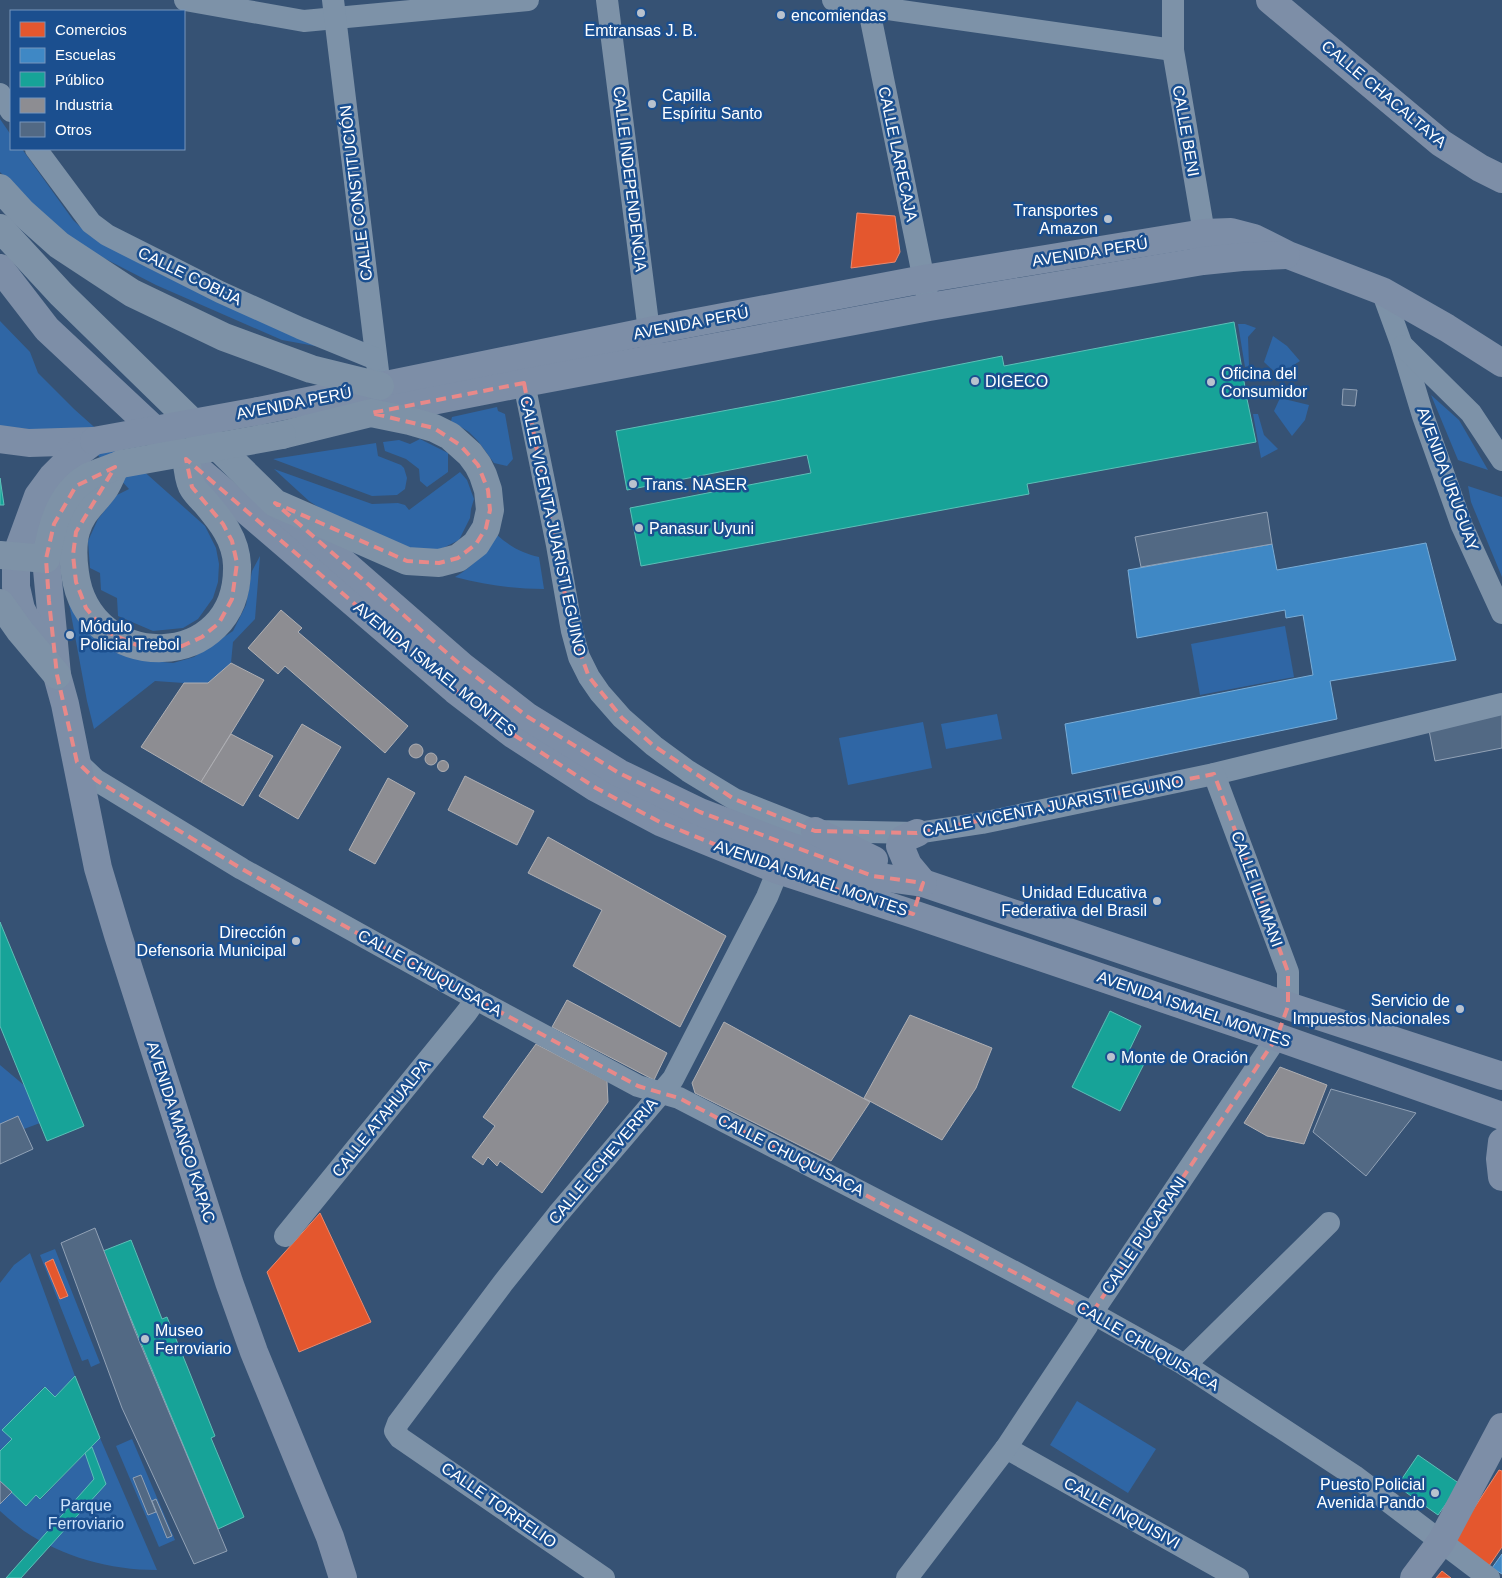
<svg xmlns="http://www.w3.org/2000/svg" width="1502" height="1578" viewBox="0 0 1502 1578" font-family="Helvetica,sans-serif">
	<rect width="100%" height="100%" fill="#365274"/>
	<g fill="#2f66a5">
		<polygon points="0,119 11,135 11,149 22,149 73,220 90,236 326,348 282,340 156,285 90,251 48,220 0,172"/>
		<polygon points="0,321 30,352 38,373 74,409 205,526 216,548 219,564 218,582 213,598 198,619 183,628 153,631 118,616 117,598 101,590 100,573 90,568 88,541 98,519 117,495 129,489 73,428 45,431 0,426"/>
		<polygon points="1238,324 1245,324 1256,328 1248,337 1249,366 1245,367"/>
		<polygon points="1273,336 1287,346 1300,361 1278,375 1264,362"/>
		<polygon points="1431,395 1459,420 1488,470 1458,460"/>
		<polygon points="1280,398 1309,405 1305,420 1292,436 1274,411"/>
		<polygon points="497,407 498,411 505,414 513,459 507,466 494,463 478,441 469,432 451,421 452,417"/>
		<polygon points="1253,414 1258,414 1264,435 1278,449 1261,458"/>
		<polygon points="420,439 448,453 448,472 427,487 420,481 419,469 406,459 385,451 383,442 399,440 410,444"/>
		<polygon points="376,443 378,456 401,465 404,468 407,478 405,489 397,495 372,496 273,459"/>
		<polygon points="274,469 372,504 398,503 405,505 409,510 460,472 467,480 474,499 471,509 470,518 459,540 441,549 414,549 347,526 309,501"/>
		<polygon points="1468,486 1502,497 1502,577 1471,502"/>
		<path d="M496,534C509,546 522,553 539,557L544,589C512,589 486,585 455,577C474,566 485,552 496,534Z"/>
		<polygon points="260,556 255,619 233,642 231,663 208,683 184,683 155,681 94,729 87,701 68,598 83,623 100,642 120,654 142,660 173,663 194,657 233,631 246,605 252,571"/>
		<polygon points="1285,626 1294,677 1200,695 1191,644"/>
		<polygon points="997,714 1002,739 946,749 941,724"/>
		<polygon points="923,722 932,768 848,785 839,738"/>
		<polygon points="0,1065 25,1086 40,1123 24,1129 33,1149 0,1164"/>
		<polygon points="55,1249 100,1363 91,1367 88,1359 82,1361 40,1255"/>
		<polygon points="30,1253 75,1376 55,1397 44,1387 3,1430 12,1439 0,1451 0,1283 14,1265"/>
		<polygon points="1077,1401 1156,1449 1128,1493 1050,1445"/>
		<path d="M100,1438L157,1570C110,1570 63,1557 24,1531C16,1525 8,1518 0,1511V1481L26,1506L36,1495L41,1499Z"/>
		<polygon points="132,1439 175,1540 159,1547 116,1446"/>
	</g>
	<g fill="#e4572e" stroke="#ec896d">
		<polygon points="857,213 895,216 900,252 895,262 851,268"/>
		<polygon points="320,1213 371,1322 299,1352 267,1272"/>
		<polygon points="53,1259 68,1296 60,1299 45,1263"/>
		<polygon points="1499,1470 1502,1471 1502,1547 1489,1566 1452,1542"/>
		<polygon points="1442,1571 1451,1578 1436,1578"/>
	</g>
	<g fill="#3f88c5" stroke="#79acd6">
		<polygon points="1426,543 1456,660 1330,681 1337,719 1072,774 1065,724 1313,675 1303,615 1286,618 1285,610 1137,638 1128,570 1272,544 1277,570"/>
		<polygon points="1502,1554 1502,1574 1492,1568"/>
	</g>
	<g fill="#17a398" stroke="#5dbfb7">
		<polygon points="1234,322 1247,399 1256,442 1027,484 1029,494 641,566 630,508 811,473 807,455 627,490 616,431 776,401 1002,356 1004,366"/>
		<polygon points="0,478 4,505 0,505"/>
		<polygon points="0,922 84,1126 47,1141 0,1026"/>
		<polygon points="1110,1011 1141,1026 1128,1053 1145,1062 1120,1111 1072,1087"/>
		<polygon points="131,1240 162,1319 167,1317 187,1366 215,1436 211,1438 244,1517 218,1529 103,1251"/>
		<polygon points="75,1376 100,1438 40,1499 36,1495 26,1506 0,1481 0,1451 12,1439 2,1430 45,1387 55,1397"/>
		<polygon points="92,1447 106,1484 21,1578 6,1578 94,1479 85,1453"/>
		<polygon points="1418,1455 1460,1484 1438,1515 1397,1486"/>
	</g>
	<g fill="#8d8d92" stroke="#afafb3">
		<polygon points="281,610 302,628 298,632 408,726 385,753 285,666 278,674 248,648"/>
		<polygon points="231,663 264,680 201,782 141,747 184,683 208,683"/>
		<polygon points="302,724 341,747 298,819 259,796"/>
		<polygon points="231,734 273,756 243,806 201,782"/>
		<circle cx="416" cy="751" r="7"/>
		<circle cx="431" cy="759" r="6"/>
		<circle cx="443" cy="766" r="5.5"/>
		<polygon points="465,776 534,811 517,845 448,810"/>
		<polygon points="388,778 415,793 375,864 349,850"/>
		<polygon points="548,837 726,936 680,1027 573,966 602,910 528,873"/>
		<polygon points="567,1000 667,1053 654,1080 552,1027"/>
		<polygon points="910,1015 992,1048 976,1088 942,1140 864,1098"/>
		<polygon points="724,1022 870,1102 831,1161 695,1093 692,1083"/>
		<polygon points="536,1044 607,1081 608,1102 542,1193 500,1161 497,1166 488,1157 483,1165 472,1157 495,1126 483,1117"/>
		<polygon points="1280,1067 1327,1085 1304,1144 1267,1136 1244,1123"/>
	</g>
	<g fill="#526984" stroke="#92a2b6">
		<polygon points="1343,389 1357,390 1355,406 1342,405"/>
		<polygon points="1267,512 1272,544 1141,567 1135,537"/>
		<polygon points="1502,708 1502,748 1435,761 1428,725"/>
		<polygon points="1331,1089 1416,1113 1366,1176 1313,1132"/>
		<polygon points="18,1116 33,1149 0,1164 0,1124"/>
		<polygon points="95,1228 135,1331 227,1551 194,1564 122,1408 61,1243"/>
		<polygon points="141,1475 156,1512 148,1515 133,1478"/>
		<polygon points="0,1481 12,1492 0,1504"/>
		<polygon points="156,1499 172,1536 167,1538 152,1501"/>
	</g>
	<g fill="none" stroke-linecap="round" stroke-linejoin="round">
		<g stroke="#7d92a8" stroke-width="22">
			<polyline points="185,0 304,21 528,0"/>
			<polyline points="333,0 378,371"/>
			<polyline points="607,0 651,347"/>
			<polyline points="833,0 867,6 1173,50"/>
			<polyline points="867,0 927,295"/>
			<polyline points="1173,0 1173,50 1204,233 1203,250"/>
			<polyline points="0,94 11,111"/>
			<polyline points="36,149 91,223 107,235 220,292 300,328 376,359"/>
			<polyline points="1382,291 1401,343 1423,416 1462,526 1502,613"/>
			<polyline points="1403,346 1471,413 1502,460"/>
			<polyline points="524,383 557,545 572,631 579,657 589,677 600,693 622,718 654,746 688,771 734,799 815,831 917,833 982,823 1214,774 1502,704"/>
			<polyline points="77,762 96,780 242,869 476,999 638,1086 679,1098 954,1240 1092,1313 1185,1365 1356,1477 1489,1578"/>
			<polyline points="1214,774 1288,972 1288,1006"/>
			<polyline points="285,1236 467,1012 476,999"/>
			<polyline points="1185,1365 1329,1223"/>
			<polyline points="1006,1448 1238,1578"/>
			<polyline points="604,1578 400,1438 395,1431 398,1423 503,1283 558,1214 673,1079 767,897 778,870"/>
			<polyline points="907,1578 1006,1448 1087,1326 1092,1313 1277,1037"/>
		</g>
		<g stroke="#7d8ea7" stroke-width="28">
			<polyline points="1270,0 1441,143 1480,168 1502,179"/>
			<polyline points="0,268 47,329 186,459 455,690 514,735 596,788 660,822 778,870 913,914 1277,1037 1502,1116"/>
			<polyline points="259,411 650,331 924,279 1204,233 1231,232 1254,238 1288,255 1382,291 1447,328 1502,363"/>
			<polyline points="371,413 524,383 929,307 1203,261 1242,257 1286,255"/>
			<polyline points="0,439 29,443 94,441"/>
			<polyline points="282,509 462,666 528,717 619,773 700,812 784,844 873,876 923,883 1288,1006 1502,1076"/>
			<polyline points="46,559 57,675 65,704 98,868 118,935 229,1282 254,1352 330,1537 343,1578"/>
			<polyline points="38,642 21,609 16,587 16,556 38,496 52,477 68,461 94,441"/>
			<polyline points="815,831 874,860"/>
			<polyline points="917,833 903,839 900,846 908,865 923,883"/>
			<polyline points="1502,1142 1500,1159 1502,1177"/>
			<polyline points="1414,1578 1441,1542 1502,1427"/>
		</g>
		<g stroke="#7e92a7" stroke-width="28">
			<polyline points="0,188 22,212 59,245 132,293 224,337 311,369 380,386"/>
			<polyline points="0,228 61,294 275,503 407,561 439,563 458,558 476,544 486,528 490,510 488,490 483,475 478,465 470,454 450,436 434,428 410,421 371,413 282,435"/>
			<path d="M115,467C112,474 109,482 105,488C94,504 82,510 76,531C72,545 73,559 75,573C88,675 240,674 237,565C236,539 221,521 205,502C201,498 196,493 193,488C188,481 188,467 186,459"/>
			<path d="M0,555L46,559C51,529 59,494 88,477C98,472 110,469 121,464"/>
			<polyline points="0,603 20,631 57,675"/>
		</g>
		<polyline stroke="#7d8ea7" stroke-width="28" points="94,441 259,411"/>
		<polyline stroke="#7e92a7" stroke-width="28" points="121,464 282,435"/>
	</g>
	<path fill="none" stroke="#e88989" stroke-width="4" stroke-dasharray="10 6" stroke-linejoin="round" d="M524,383L572,631L589,677L622,718L654,746L734,799L815,831L917,833L1214,774L1288,972V1006L1277,1037L1092,1313L679,1098L638,1086L476,999L242,869L96,780L77,762L57,675L49,601L46,559L54,524L76,486L115,467L76,532L73,555L76,582L86,608L105,631L141,647L182,646L202,637L219,623L232,599L237,563L232,541L223,524L192,487L186,459L455,690L514,735L596,788L660,822L778,870L913,914L923,883L873,876L700,812L619,773L528,717L462,666L275,503L407,561L439,563L458,558L476,544L486,528L490,510L488,490L478,465L460,445L434,428L371,413Z"/>
	<g fill="#b9c2ce" stroke="#1b4f8f" stroke-width="2">
		<circle cx="641" cy="13" r="5"/>
		<circle cx="781" cy="15" r="5"/>
		<circle cx="652" cy="104" r="5"/>
		<circle cx="1108" cy="219" r="5"/>
		<circle cx="975" cy="381" r="5"/>
		<circle cx="1211" cy="382" r="5"/>
		<circle cx="633" cy="484" r="5"/>
		<circle cx="639" cy="528" r="5"/>
		<circle cx="70" cy="635" r="5"/>
		<circle cx="1157" cy="901" r="5"/>
		<circle cx="296" cy="941" r="5"/>
		<circle cx="1460" cy="1009" r="5"/>
		<circle cx="1111" cy="1057" r="5"/>
		<circle cx="145" cy="1339" r="5"/>
		<circle cx="1435" cy="1493" r="5"/>
	</g>
	<g text-anchor="middle" dominant-baseline="central" stroke-width="5" stroke-linejoin="round" paint-order="stroke">
		<g font-size="16" fill="#fff" stroke="#1b4f8f" text-anchor="start">
			<text x="791" y="15">encomiendas</text>
			<text x="641" y="30" text-anchor="middle">Emtransas J. B.</text>
			<text x="662" y="95">Capilla<tspan x="662" dy="18">Espíritu Santo</tspan></text>
			<text x="1098" y="210" text-anchor="end">Transportes<tspan x="1098" dy="18">Amazon</tspan></text>
			<text x="1221" y="373">Oficina del<tspan x="1221" dy="18">Consumidor</tspan></text>
			<text x="985" y="381">DIGECO</text>
			<text x="643" y="484">Trans. NASER</text>
			<text x="649" y="528">Panasur Uyuni</text>
			<text x="80" y="626">Módulo<tspan x="80" dy="18">Policial Trebol</tspan></text>
			<text x="1147" y="892" text-anchor="end">Unidad Educativa<tspan x="1147" dy="18">Federativa del Brasil</tspan></text>
			<text x="286" y="932" text-anchor="end">Dirección<tspan x="286" dy="18">Defensoria Municipal</tspan></text>
			<text x="1450" y="1000" text-anchor="end">Servicio de<tspan x="1450" dy="18">Impuestos Nacionales</tspan></text>
			<text x="1121" y="1057">Monte de Oración</text>
			<text x="155" y="1330">Museo<tspan x="155" dy="18">Ferroviario</tspan></text>
			<text x="1425" y="1484" text-anchor="end">Puesto Policial<tspan x="1425" dy="18">Avenida Pando</tspan></text>
		</g>
		<g font-size="16" fill="#fff" stroke="#1b4f8f">
			<text transform="translate(1384 94) rotate(40)">CALLE CHACALTAYA</text>
			<text transform="translate(1186 131) rotate(80)">CALLE BENI</text>
			<text transform="translate(898 154) rotate(78)">CALLE LARECAJA</text>
			<text transform="translate(630 179) rotate(83)">CALLE INDEPENDENCIA</text>
			<text transform="translate(356 193) rotate(-97)">CALLE CONSTITUCIÓN</text>
			<text transform="translate(1090 252) rotate(-9)">AVENIDA PERÚ</text>
			<text transform="translate(190 276) rotate(26)">CALLE COBIJA</text>
			<text transform="translate(691 323) rotate(-11)">AVENIDA PERÚ</text>
			<text transform="translate(294 403) rotate(-11)">AVENIDA PERÚ</text>
			<text transform="translate(1448 479) rotate(70)">AVENIDA URUGUAY</text>
			<text transform="translate(553 526) rotate(78)">CALLE VICENTA JUARISTI EGUINO</text>
			<text transform="translate(435 669) rotate(39)">AVENIDA ISMAEL MONTES</text>
			<text transform="translate(1053 806) rotate(-11)">CALLE VICENTA JUARISTI EGUINO</text>
			<text transform="translate(811 878) rotate(19)">AVENIDA ISMAEL MONTES</text>
			<text transform="translate(1257 889) rotate(70)">CALLE ILLIMANI</text>
			<text transform="translate(430 973) rotate(29)">CALLE CHUQUISACA</text>
			<text transform="translate(1194 1009) rotate(19)">AVENIDA ISMAEL MONTES</text>
			<text transform="translate(381 1118) rotate(-51)">CALLE ATAHUALPA</text>
			<text transform="translate(181 1132) rotate(72)">AVENIDA MANCO KAPAC</text>
			<text transform="translate(791 1155) rotate(27)">CALLE CHUQUISACA</text>
			<text transform="translate(603 1161) rotate(-50)">CALLE ECHEVERRIA</text>
			<text transform="translate(1144 1235) rotate(-56)">CALLE PUCARANI</text>
			<text transform="translate(1148 1346) rotate(30)">CALLE CHUQUISACA</text>
			<text transform="translate(499 1505) rotate(35)">CALLE TORRELIO</text>
			<text transform="translate(1122 1513) rotate(29)">CALLE INQUISIVI</text>
		</g>
		<g font-size="16" fill="#cfe3fa" stroke="#1b4f8f">
			<text x="86" y="1505">Parque<tspan x="86" dy="18">Ferroviario</tspan></text>
		</g>
	</g>
	<rect x="10" y="10" width="175" height="140" fill="#1b4f8f" stroke="#7695bc"/>
	<rect x="20" y="22" width="25" height="15" fill="#e4572e" stroke="#7695bc"/>
	<text x="55" y="35" font-size="15" fill="#ffffff">Comercios</text>
	<rect x="20" y="48" width="25" height="15" fill="#3f88c5" stroke="#7695bc"/>
	<text x="55" y="60" font-size="15" fill="#ffffff">Escuelas</text>
	<rect x="20" y="72" width="25" height="15" fill="#17a398" stroke="#7695bc"/>
	<text x="55" y="85" font-size="15" fill="#ffffff">Público</text>
	<rect x="20" y="98" width="25" height="15" fill="#8d8d92" stroke="#7695bc"/>
	<text x="55" y="110" font-size="15" fill="#ffffff">Industria</text>
	<rect x="20" y="122" width="25" height="15" fill="#526984" stroke="#7695bc"/>
	<text x="55" y="135" font-size="15" fill="#ffffff">Otros</text>
</svg>
